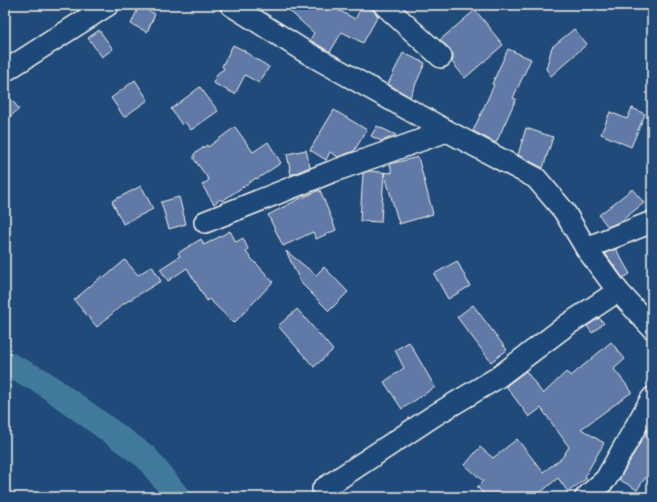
<svg xmlns="http://www.w3.org/2000/svg" width="657" height="502" viewBox="0 0 657 502" font-family="Mali,sans-serif">
	<rect width="100%" height="100%" fill="#1f4a7a"/>
	<filter id="ink" filterUnits="userSpaceOnUse"><feTurbulence type="fractalNoise" baseFrequency=".025" numOctaves="2"/><feDisplacementMap in="SourceGraphic" scale="8" xChannelSelector="R" yChannelSelector="G"/><feConvolveMatrix kernelMatrix="1 2 1 2 8 2 1 2 1" color-interpolation-filters="sRGB"/></filter>
	<g filter="url(#ink)">
		<g fill="none" stroke-linecap="round" stroke-linejoin="round">
			<polyline stroke="#427a9c" stroke-width="25" points="5,363 41,381 146,457 178,497"/>
		</g>
		<g fill="#6179a6" stroke="#f4f1e8">
			<polygon points="283,5 329,5 355,19 363,5 374,11 378,16 363,43 342,32 330,52 310,40 314,33"/>
			<polygon points="139,6 155,14 147,32 131,24"/>
			<polygon points="475,10 491,29 490,29 503,45 465,78 452,62 453,59 453,54 449,48 440,40"/>
			<polygon points="574,29 587,44 551,76 546,69 552,47"/>
			<polygon points="99,30 113,49 102,57 88,38"/>
			<polygon points="233,45 245,51 245,52 269,67 259,83 245,75 235,94 213,83 218,73 224,69 222,66"/>
			<polygon points="508,49 531,59 513,98 516,99 496,143 473,131 494,85 492,84"/>
			<polygon points="403,53 425,63 410,97 388,84"/>
			<polygon points="135,80 148,100 124,117 111,98"/>
			<polygon points="200,87 218,111 191,130 185,122 182,125 171,109"/>
			<polygon points="5,91 19,109 5,121"/>
			<polygon points="632,108 645,114 631,147 601,134 610,112 627,119"/>
			<polygon points="334,110 367,130 354,151 338,157 330,152 326,160 310,150"/>
			<polygon points="377,126 396,135 395,136 381,141 371,136"/>
			<polygon points="235,127 253,152 268,142 281,163 257,179 256,178 222,201 220,199 214,204 202,185 209,180 194,159 194,154 207,145 208,147"/>
			<polygon points="526,128 553,137 543,168 518,155"/>
			<polygon points="306,150 310,167 291,175 287,154"/>
			<polygon points="418,157 433,214 399,224 384,172 381,222 360,221 363,173 369,171 392,173 390,164"/>
			<polygon points="141,186 144,191 153,209 123,224 112,201"/>
			<polygon points="632,189 644,203 621,221 608,227 599,215"/>
			<polygon points="320,190 336,230 316,239 313,232 283,246 268,215 299,199"/>
			<polygon points="179,197 186,224 169,229 161,202"/>
			<polygon points="230,231 236,242 243,238 248,249 246,252 256,264 256,263 273,282 234,323 209,299 207,301 187,268 168,281 160,269 180,256 178,253 201,239 204,245"/>
			<polygon points="616,249 630,274 623,278 605,253"/>
			<polygon points="286,251 316,275 324,267 348,292 329,311 301,283"/>
			<polygon points="125,260 138,275 152,266 161,281 123,304 97,327 74,300 102,276 104,278"/>
			<polygon points="457,261 470,286 448,299 434,274"/>
			<polygon points="473,305 507,350 491,362 457,317"/>
			<polygon points="297,309 333,350 314,367 278,326"/>
			<polygon points="599,318 604,323 592,333 587,326"/>
			<polygon points="409,342 435,387 402,409 384,382 404,368 395,350"/>
			<polygon points="611,342 625,359 614,369 632,392 581,429 604,443 585,476 587,478 568,492 558,478 535,497 487,497 477,487 483,481 465,465 480,447 493,458 517,439 543,472 562,458 569,447 541,408 529,417 506,386 526,371 543,394 566,372 571,376"/>
			<polygon points="652,422 652,468 637,490 629,485 620,480 620,478"/>
		</g>
		<g fill="none" stroke-linecap="round" stroke-linejoin="round">
			<g stroke="#f4f1e8" stroke-width="24">
				<g id="minor">
					<polyline points="231,5 304,51 447,131 536,178 564,211 586,248 618,291 652,328"/>
					<polyline points="384,5 441,57"/>
					<polyline points="5,71 108,5"/>
					<polyline points="205,222 331,172 447,131"/>
					<polyline points="586,248 652,222"/>
					<polyline points="323,489 435,415 497,378 567,325 618,291"/>
					<polyline points="586,497 606,479 652,398"/>
				</g>
			</g>
			<use href="#minor" stroke="#1f4a7a" stroke-width="21"/>
		</g>
	</g>
	<rect width="657" height="502" fill="none" stroke="#1f4a7a" stroke-width="20"/>
	<rect x="10" y="10" width="637" height="482" fill="none" stroke="#f4f1e8" stroke-width="1.5" filter="url(#ink)"/>
</svg>
